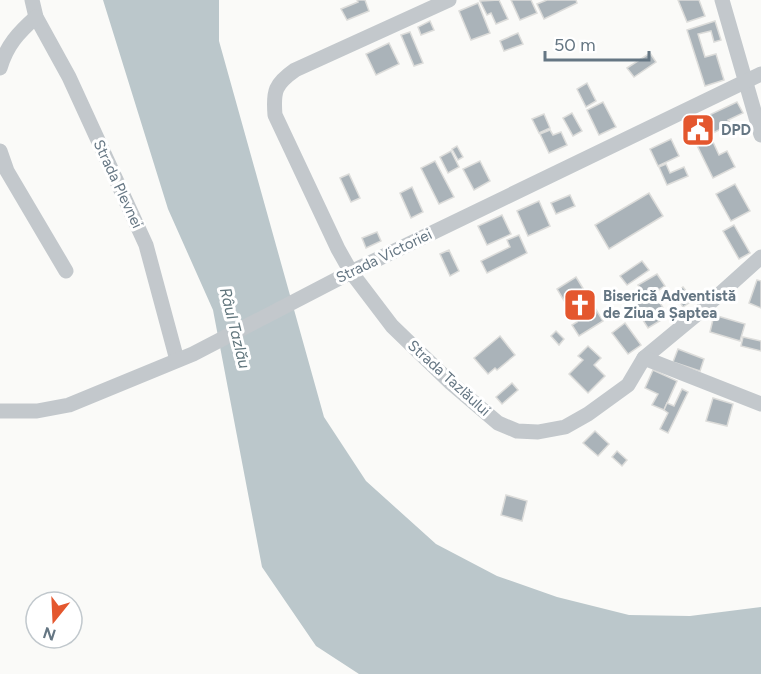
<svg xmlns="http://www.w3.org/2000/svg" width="761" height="674" viewBox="0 0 761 674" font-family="Figtree,sans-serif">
	<rect width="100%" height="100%" fill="#fafaf8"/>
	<polygon fill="#bbc7cb" points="103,0 219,0 219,41 324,417 366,481 436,544 497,576 557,597 629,615 690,616 761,607 761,674 359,674 316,646 262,567 213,310 168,209"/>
	<g fill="#aab3b9" stroke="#dcdcda" stroke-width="1.5">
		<polygon points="357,0 365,0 369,11 347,20 341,9 358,2"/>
		<polygon points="499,0 508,19 496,24 491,13 487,15 480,1"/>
		<polygon points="511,0 531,0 537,13 520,20"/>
		<polygon points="547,0 576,0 577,3 544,19 537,4"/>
		<polygon points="678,0 699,0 705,16 687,22"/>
		<polygon points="478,3 490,33 471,40 459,11"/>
		<polygon points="430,21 434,30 421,35 418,27"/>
		<polygon points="715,21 721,40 714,42 711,31 698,34 705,57 716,54 724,80 705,86 687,30"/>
		<polygon points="410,32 423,63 414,66 401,35"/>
		<polygon points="518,33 523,44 504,51 500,41"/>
		<polygon points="389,43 399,64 376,75 366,54"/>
		<polygon points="650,53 656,62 634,77 627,68"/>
		<polygon points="587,83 596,101 586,107 577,89"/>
		<polygon points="603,102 616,127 599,135 587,110"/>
		<polygon points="737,102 743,113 728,120 731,124 713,133 705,117"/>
		<polygon points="572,113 582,131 573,136 563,118"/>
		<polygon points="544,114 550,128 539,133 532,119"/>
		<polygon points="702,118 719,155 727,151 735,167 713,178 687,125"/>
		<polygon points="550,130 553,135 561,132 567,145 549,153 540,134"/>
		<polygon points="671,139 679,156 658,166 650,149"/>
		<polygon points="457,146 463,157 458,160 452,149"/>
		<polygon points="451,151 459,167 448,173 440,157"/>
		<polygon points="435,161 454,197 439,204 421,168"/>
		<polygon points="480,161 490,181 474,190 463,169"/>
		<polygon points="666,164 670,173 684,167 688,176 667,185 659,167"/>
		<polygon points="349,174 360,198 351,202 340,178"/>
		<polygon points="735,184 750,211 731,221 716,194"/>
		<polygon points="412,187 423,212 411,218 400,193"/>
		<polygon points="649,193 663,216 609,249 595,225"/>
		<polygon points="570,195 575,206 556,214 551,203"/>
		<polygon points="539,201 550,226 528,236 517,211"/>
		<polygon points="502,215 511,234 487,245 478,226"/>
		<polygon points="734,225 750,253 739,259 723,231"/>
		<polygon points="377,232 381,241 366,248 362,238"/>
		<polygon points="519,235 527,253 487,273 481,261 510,247 507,240"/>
		<polygon points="449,250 459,271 450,276 440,254"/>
		<polygon points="642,261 649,270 627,285 620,276"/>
		<polygon points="657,274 665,286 654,293 668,316 648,328 634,306 646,298 638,285"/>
		<polygon points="576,277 603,321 579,336 572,325 577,322 557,289"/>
		<polygon points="757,280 761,281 761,308 749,303"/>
		<polygon points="683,287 693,300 683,307 674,293"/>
		<polygon points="714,315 745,324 740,341 710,332"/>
		<polygon points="625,323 641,345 628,354 612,333"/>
		<polygon points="556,331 564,339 559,345 551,336"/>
		<polygon points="500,336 515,355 497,370 495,368 488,374 474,358"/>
		<polygon points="743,337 761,341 761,351 741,346"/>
		<polygon points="588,346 601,358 594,365 605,376 588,393 569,374 583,360 578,356"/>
		<polygon points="678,349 704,359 700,371 673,362"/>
		<polygon points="653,370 677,381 664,410 652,405 658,394 645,388"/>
		<polygon points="512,383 518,390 502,404 496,397"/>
		<polygon points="682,389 688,392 668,433 660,429 668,413 664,410 667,403 674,406"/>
		<polygon points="713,398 733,404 727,426 706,421"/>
		<polygon points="595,431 609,444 598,456 583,443"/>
		<polygon points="617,451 627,460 622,466 612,457"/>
		<polygon points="506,495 527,501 522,521 501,515"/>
	</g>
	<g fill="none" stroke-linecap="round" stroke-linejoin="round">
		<g stroke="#c3c8cc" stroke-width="15">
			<polyline points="32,0 36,17 69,77 146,245 177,360"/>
			<path d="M449,0L295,70C275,84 273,91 275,115L338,249L351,272L392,326L451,383L498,423L517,431L538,432L565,427L588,414L628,385L644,358L702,310L761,257"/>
			<polyline points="722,0 761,135"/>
			<path d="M0,68C7,45 18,33 36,17"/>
			<polyline points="0,151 7,171 66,271"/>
			<polyline points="644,358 761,404"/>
			<polyline points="0,411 37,411 69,405 193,354 351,272 761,74"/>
		</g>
	</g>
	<defs>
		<g id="civic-square" transform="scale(1.725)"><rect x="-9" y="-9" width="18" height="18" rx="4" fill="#e4572e" stroke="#fff"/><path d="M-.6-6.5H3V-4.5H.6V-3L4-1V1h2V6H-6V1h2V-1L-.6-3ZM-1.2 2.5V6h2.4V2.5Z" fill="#fff"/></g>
		<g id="church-square" transform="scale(1.725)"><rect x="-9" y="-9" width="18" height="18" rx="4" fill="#e4572e" stroke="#fff"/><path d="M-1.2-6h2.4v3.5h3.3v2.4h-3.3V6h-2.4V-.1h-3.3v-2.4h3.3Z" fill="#fff"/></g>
	</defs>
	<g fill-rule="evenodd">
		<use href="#civic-square" x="698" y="130"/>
		<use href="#church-square" x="580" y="305"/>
	</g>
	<g text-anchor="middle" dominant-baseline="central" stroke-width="6" stroke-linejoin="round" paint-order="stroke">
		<g font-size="15" font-weight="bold" fill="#657683" stroke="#fff" text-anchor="start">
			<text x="721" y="130">DPD</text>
			<text x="603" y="296">Biserică Adventistă<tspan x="603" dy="17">de Ziua a Șaptea</tspan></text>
		</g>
		<g font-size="15" fill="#657683" stroke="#fff">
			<text transform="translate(118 184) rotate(65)">Strada Plevnei</text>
			<text transform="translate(384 256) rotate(-26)">Strada Victoriei</text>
			<text transform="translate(449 378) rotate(42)">Strada Tazlăului</text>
		</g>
		<g font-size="16" font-style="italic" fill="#60757c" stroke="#fff">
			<text transform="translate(235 328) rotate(76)">Râul Tazlău</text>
		</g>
	</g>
	<g transform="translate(54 620) rotate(198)"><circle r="28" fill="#ffffff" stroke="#c1c8cd" stroke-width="1.5"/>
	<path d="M0-4.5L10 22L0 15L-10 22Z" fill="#e4572e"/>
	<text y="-9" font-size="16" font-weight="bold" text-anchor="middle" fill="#657683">N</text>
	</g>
	<path d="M545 51v9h104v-9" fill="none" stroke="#657683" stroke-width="3"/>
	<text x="554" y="51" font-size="18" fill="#657683" stroke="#ffffff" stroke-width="4.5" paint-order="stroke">50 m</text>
</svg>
